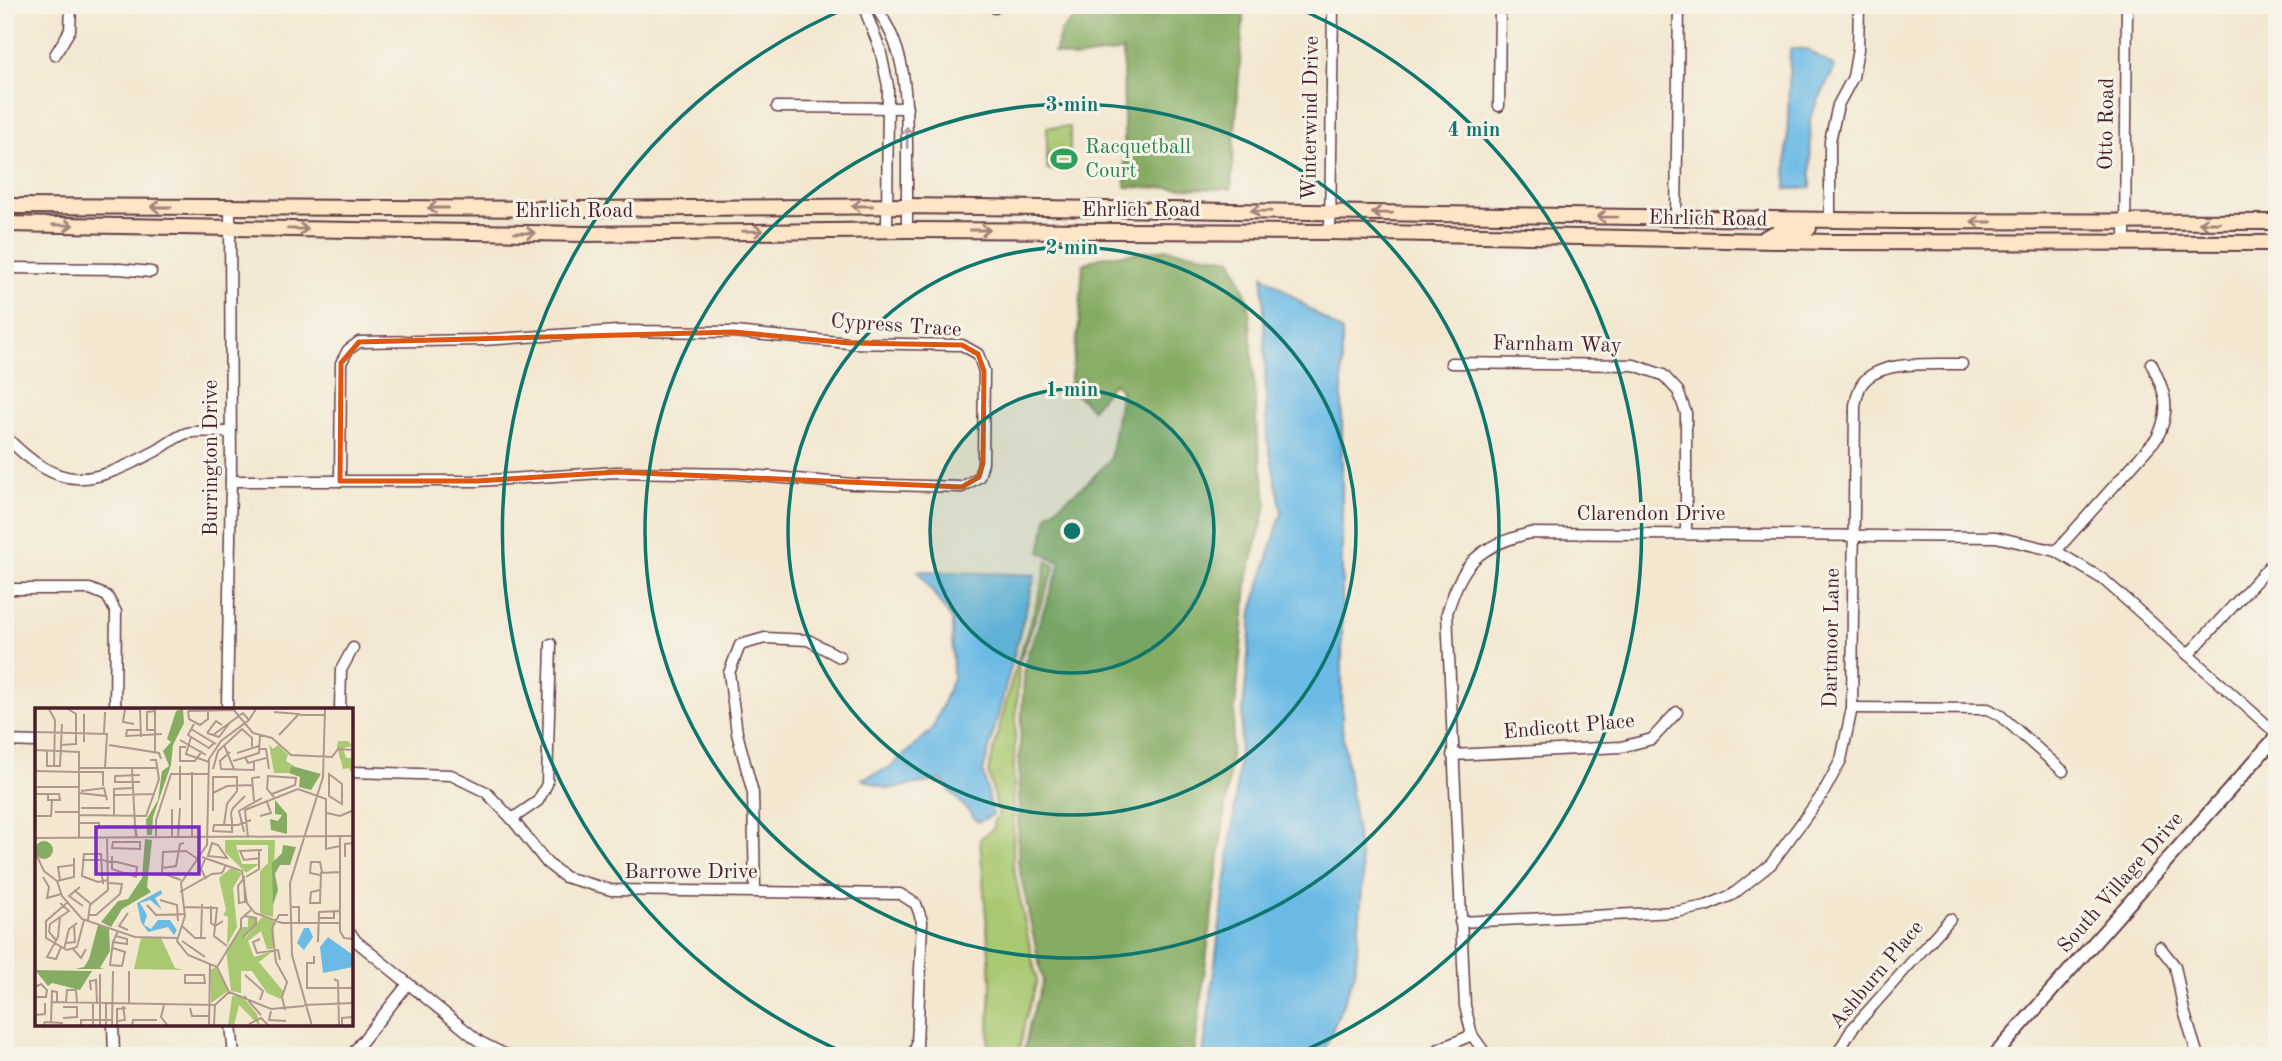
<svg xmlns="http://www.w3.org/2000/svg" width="2282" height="1061" viewBox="0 0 2282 1061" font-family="'Old Standard TT',serif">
	<rect width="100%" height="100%" fill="#f7f3e8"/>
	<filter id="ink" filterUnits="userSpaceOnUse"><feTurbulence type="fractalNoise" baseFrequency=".0143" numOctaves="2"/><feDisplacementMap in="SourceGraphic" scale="14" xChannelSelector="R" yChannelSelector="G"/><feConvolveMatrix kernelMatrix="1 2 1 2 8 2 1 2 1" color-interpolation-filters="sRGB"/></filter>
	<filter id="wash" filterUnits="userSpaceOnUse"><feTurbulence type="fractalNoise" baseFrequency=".00686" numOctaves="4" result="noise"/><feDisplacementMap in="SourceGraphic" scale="28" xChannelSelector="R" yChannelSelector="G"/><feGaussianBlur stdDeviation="1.57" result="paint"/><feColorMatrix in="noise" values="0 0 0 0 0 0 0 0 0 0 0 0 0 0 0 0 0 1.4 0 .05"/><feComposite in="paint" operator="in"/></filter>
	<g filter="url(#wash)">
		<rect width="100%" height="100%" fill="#f3e7d0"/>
		<g fill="#a8c871" stroke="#79744e" stroke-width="2">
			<rect x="1047" y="127" width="23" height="43"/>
			<polygon points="1047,562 1055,566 1019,662 1014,760 1013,865 1037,981 1025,1021 1018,1056 988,1056 991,981 980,839 995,827 993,822 999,815 988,772 1012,679 1043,583"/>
		</g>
		<g fill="#86ac63" stroke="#686647" stroke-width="2">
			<polygon points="1148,5 1244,5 1231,189 1125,187 1123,51 1074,58 1054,53 1061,31 1081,12 1118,18"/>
			<polygon points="1168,249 1232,259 1249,302 1257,436 1267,504 1248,575 1227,793 1194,1056 1023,1056 1030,1022 1043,982 1018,863 1019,760 1025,662 1061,563 1040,552 1048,514 1088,482 1110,460 1121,390 1114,382 1092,409 1069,388 1079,325 1083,264 1100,257"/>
		</g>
		<g fill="#6bbae5" stroke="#5a6c88" stroke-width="2">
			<polygon points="1790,49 1806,49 1835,67 1810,117 1811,188 1786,189"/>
			<polygon points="1263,275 1342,332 1342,727 1363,879 1355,973 1322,1056 1203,1056 1233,826 1252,611 1282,512 1267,438"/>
			<polygon points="918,571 1035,575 983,772 993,815 978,822 941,780 888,789 862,779 889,768 932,730 953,678 952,620"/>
		</g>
	</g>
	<g filter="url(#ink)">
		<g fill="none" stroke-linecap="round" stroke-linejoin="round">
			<g stroke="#633d44" stroke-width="13">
				<g id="minor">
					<polyline points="863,5 880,49 888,86 887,230"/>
					<path d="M874,5C907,49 906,91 907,143C907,172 907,201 907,230"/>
					<polyline points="995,5 995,8"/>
					<polyline points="55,55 70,30 71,5"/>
					<polyline points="1499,106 1500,5"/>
					<polyline points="777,107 907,108"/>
					<polyline points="1676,218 1679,5"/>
					<polyline points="1830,220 1830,141 1838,105 1853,77 1858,49 1859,5"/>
					<polyline points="1330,232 1333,5"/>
					<polyline points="2125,243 2127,5"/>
					<polyline points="5,268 120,269 151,272"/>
					<polygon points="618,331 734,332 849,343 962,345 978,354 984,371 983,463 979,477 962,487 853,484 738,474 617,472 477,481 340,481 341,363 348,350 359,342 482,340"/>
					<polyline points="1451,363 1634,365 1663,375 1678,391 1686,413 1686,534"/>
					<path d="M5,436C61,493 89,486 154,452C164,447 176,436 187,433C200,430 217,432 230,432"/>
					<polyline points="231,481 340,481"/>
					<path d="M2056,551L2157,438C2172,409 2165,391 2151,363"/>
					<polyline points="5,589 90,589 107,596 116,612 115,709"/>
					<polyline points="2188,655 2277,558"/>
					<polyline points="1852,708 1988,709 2001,716 2063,771"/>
					<polyline points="227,709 231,481 230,207"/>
					<polyline points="340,709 341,670 353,648"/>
					<polyline points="5,741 37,742"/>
					<polyline points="1452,755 1621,747 1652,739 1677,712"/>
					<polyline points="352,772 451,775 486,792 512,819 547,863 565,877 611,890 900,894 916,904 922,921 917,1045 912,1056"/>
					<polyline points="512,819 538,801 547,784 551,644"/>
					<polyline points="755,891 753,793 737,733 729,673 740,645 765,638 808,640 840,657"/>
					<path d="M1460,922L1676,912L1706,906L1732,895L1771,864L1822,795L1841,760L1852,708L1855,405C1857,398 1858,389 1862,384C1879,359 1934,365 1962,364"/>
					<polyline points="352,935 356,941 480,1042 508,1056"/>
					<polyline points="2160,947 2175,966 2184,1011 2198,1056"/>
					<polyline points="113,1024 114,1056"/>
					<polyline points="231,1024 234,1056"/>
					<polyline points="356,1049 408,984"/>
					<polyline points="1432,1056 1439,1049 1472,1035"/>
					<path d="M1487,1056L1472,1035L1465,1006L1447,613C1463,562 1477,547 1530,533L1996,537L2056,551L2104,580L2277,734"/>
					<polyline points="1836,1056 1852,1029 1950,919"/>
				</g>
			</g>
			<g stroke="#633d44" stroke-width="16">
				<polyline id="tertiary" points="1994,1056 2277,736"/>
			</g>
			<g stroke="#633d44" stroke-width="18">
				<g id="secondary">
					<polyline points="5,206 588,209 907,206 1900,221 2277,222"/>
					<polyline points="5,224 585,234 907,230 1330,232 1830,242 2277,243"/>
					<path d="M1765,238C1778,230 1794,228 1809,228"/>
				</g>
			</g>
			<use href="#minor" stroke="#fff" stroke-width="10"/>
			<use href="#tertiary" stroke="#fff" stroke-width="12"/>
			<use href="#secondary" stroke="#fde5c5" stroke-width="14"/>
		</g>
		<defs><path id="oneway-shaft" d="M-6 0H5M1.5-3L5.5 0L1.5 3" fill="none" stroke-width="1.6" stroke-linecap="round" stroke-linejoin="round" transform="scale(1.75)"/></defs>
		<use stroke="#ae9aa0" href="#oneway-shaft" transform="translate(907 137) rotate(-91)"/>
		<g stroke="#a48278">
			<use href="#oneway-shaft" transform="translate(862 206) rotate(180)"/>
			<use href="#oneway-shaft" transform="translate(161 207) rotate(-180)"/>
			<use href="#oneway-shaft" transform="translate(438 208) rotate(-180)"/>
			<use href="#oneway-shaft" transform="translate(1261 211) rotate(-179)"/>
			<use href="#oneway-shaft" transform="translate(1382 213) rotate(-179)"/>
			<use href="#oneway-shaft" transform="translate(1607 217) rotate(-179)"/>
			<use href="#oneway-shaft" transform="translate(1981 222) rotate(-180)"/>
			<use href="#oneway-shaft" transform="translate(2209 223) rotate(180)"/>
			<use href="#oneway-shaft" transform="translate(63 225) rotate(1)"/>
			<use href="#oneway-shaft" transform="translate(298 229) rotate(1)"/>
			<use href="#oneway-shaft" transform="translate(980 230)"/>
			<use href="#oneway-shaft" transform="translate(753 231) rotate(-1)"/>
			<use href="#oneway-shaft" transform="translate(525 233) rotate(1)"/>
		</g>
	</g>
	<path fill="none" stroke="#e0560e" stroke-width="5" stroke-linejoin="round" d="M734,332L849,343L962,345L978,354L984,371L983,463L979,477L962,487L617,472L477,481H340L341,363L359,342Z"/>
	<circle cx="1072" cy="531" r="142" fill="#0f766e" fill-opacity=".12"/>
	<g fill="none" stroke="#0f766e" stroke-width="3.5">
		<circle cx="1072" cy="531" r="142"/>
		<circle cx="1072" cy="531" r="284"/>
		<circle cx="1072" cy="531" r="427"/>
		<path d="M850 1055A569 569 0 0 1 854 5M1290 5A569 569 0 0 1 1294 1055"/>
	</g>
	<defs>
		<g id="stadium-bare" transform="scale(2.1)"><path d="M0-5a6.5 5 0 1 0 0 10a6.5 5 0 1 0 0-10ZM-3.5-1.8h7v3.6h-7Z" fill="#2e9e5b" stroke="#f7f3e8" stroke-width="2.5" paint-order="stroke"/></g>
	</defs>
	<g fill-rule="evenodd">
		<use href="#stadium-bare" x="1064" y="159"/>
	</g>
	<g text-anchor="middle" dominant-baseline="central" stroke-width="6" stroke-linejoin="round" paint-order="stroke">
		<g font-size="21" fill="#4a1f2b" stroke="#f7f3e8">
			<text transform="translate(1311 118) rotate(-89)">Winterwind Drive</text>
			<text transform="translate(2107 124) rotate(-89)">Otto Road</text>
			<text x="1141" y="210">Ehrlich Road</text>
			<text x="574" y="211">Ehrlich Road</text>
			<text transform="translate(1708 219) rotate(1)">Ehrlich Road</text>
			<text transform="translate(896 326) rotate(4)">Cypress Trace</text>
			<text transform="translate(1557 345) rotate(1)">Farnham Way</text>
			<text transform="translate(211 458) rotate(-90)">Burrington Drive</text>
			<text x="1651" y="514">Clarendon Drive</text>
			<text transform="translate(1832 638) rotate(-89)">Dartmoor Lane</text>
			<text transform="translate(1569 727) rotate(-5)">Endicott Place</text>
			<text x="691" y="872">Barrowe Drive</text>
			<text transform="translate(2121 883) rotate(-49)">South Village Drive</text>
			<text transform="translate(1877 975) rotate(-50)">Ashburn Place</text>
		</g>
		<g font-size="21" fill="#27864d" stroke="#f7f3e8" text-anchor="start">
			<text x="1085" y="147">Racquetball<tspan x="1085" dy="24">Court</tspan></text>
		</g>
	</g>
	<g transform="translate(35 708)">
		<rect width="318" height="318" fill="#f3e7d0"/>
		<path d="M313,33L318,38L308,40L311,50H318V68L314,60L308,61L302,39L303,33ZM234,36L238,41L243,37L253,47L251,53L259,58L254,65H239ZM190,132H240L238,209L225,206V163L233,155V137H201L207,156H224L211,165L190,144ZM196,160L207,165L198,180L202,219L192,237L193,209L188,207L191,202L184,170ZM227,209L239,212L238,241H232L226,223L213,233L219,249L238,243L224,254L248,283L246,291L232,285L217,263H206V285L196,283L191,242L207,219H213V210H220V217L208,228L211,229ZM106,230H126L140,260L149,262L99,261ZM181,259L193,283L176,295L175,262ZM206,287L222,306L225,318L204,297L199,318H193L197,288Z" fill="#a8c871"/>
		<path d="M148,1L149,15L138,37L136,57L118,109L117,127H112L111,112L123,92L127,63L134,58L128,43L136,34L132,31L141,3ZM257,58L286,66L276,82L264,79L265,69L254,65ZM240,92L252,106V126L236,122L235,111L243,113L247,107L240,106ZM110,131L117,132L112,179L116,184L87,201L76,219L66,214L83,193L93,191L107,170ZM0 142a9 9 0 1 1 18 0a9 9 0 1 1-18 0ZM248,137L261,139L255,157H245L240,166L243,182L238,197L237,155L247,145ZM63,217L74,221L75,243L65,260L70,261H40L49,259L54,251ZM0,262L54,263H57L45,282L17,275L13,278Z" fill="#86ac63"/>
		<path d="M126,182L127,186L120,190L127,202L115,192L105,195L112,207L109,217L116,221L123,212H135L142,222L139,227L133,219L113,224L106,214L102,195ZM269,220H274L278,229L269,242L262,235ZM293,229L318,247V259L288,265L285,239Z" fill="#6bbae5"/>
		<path fill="none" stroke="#af978e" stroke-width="2" d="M14,1L20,12L19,59M89,1H105L106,29M90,1L88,14L99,16M198,1L218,25L237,30L256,47L297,49L303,41L319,42M221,1L214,12L186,33L174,51L172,137L146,175L150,208L142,233L153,247L182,259L194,284L236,301L269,298M153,3L201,2M153,3L154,11L165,17L173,11V2M239,4L264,6L244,27M265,7H291M159,16L153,27L174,40L179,35M156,21L181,36M106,22H92L91,28L127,26M119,22H112V4L120,3M0,24L72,26L70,60M69,25L70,4M172,25L184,29L196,13M172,25L181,13L187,17M178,27L208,5L214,12M156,29L151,46L174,54M145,32L171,47M49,34V6M25,37L41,36V6L33,1M74,37L124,45L126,51M189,37L199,61M151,39H145V53H160L167,43M224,41H231L234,61M0,42L44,44V129M12,42V58H25L27,16M120,44V1M195,44L185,53L186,61L219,62V53M202,45L224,38M210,49L213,55L231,50M198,53L224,45L225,26M44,60H122M97,60L100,118M178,61L183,43L207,21L217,30V39M0,63L43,64M44,64H68V78M294,66L307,76V96L294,88ZM105,74H80V68L105,67M0,79H44M46,83L69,80L71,88M44,85L71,88L72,92M178,85L192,78L217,77M0,86H24L25,92H13V86M237,86L260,77L261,70L233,68L232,81L239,89M79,87L119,86M210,88L198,100L196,105L197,114V124L178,123L179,117H203L216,112M145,92V58M219,93L217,70L225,69M46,100H75M178,103V69H202V83L192,96L189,117M20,104H44M292,105L305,108L319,102M44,107L111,108L124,71L121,52H115M79,107V81L97,80M0,108H16L17,92M225,108L236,105L232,94M44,115H64V121M209,124L204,103L227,90M101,129L100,118L102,129M121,129V112L136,66H173M137,129V101M143,129L145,100M157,129V64M305,129V223L309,230L319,231M0,130L319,128M213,130L210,102L263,81L291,91V141L305,138M105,134V141L77,140L78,134ZM177,135L183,137L192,150L173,148ZM0,144L9,163L22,173L27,188L47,211L100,229L142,230M167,149L207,163L212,195L220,205L247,215H305M310,149V136L319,135M225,150L209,152L205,143L227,142M170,151L166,161L171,171M47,152H67L77,154H82L102,159L101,169L77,161V148M127,160L141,158L145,136L149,135M285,167L275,165L276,154H285L287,164M8,169L14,179L12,190L26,186M211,169L224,161V142M209,170L210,194L204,195L203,178ZM25,172L23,159L39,157M146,172L127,165L128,144L151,143L164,152M22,173L39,169V150M68,176V173L67,169V166L66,146H49L47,168L63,174L73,172M45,179L34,188L48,198M39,182L56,196M285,182L276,184L275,195H285L286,165L305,164M145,184L177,166L187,165L191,157M125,192L142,197L143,213M33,194L11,213V230L32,242L42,239L49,212M112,197L121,207L150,206M176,198V215L180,218L188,213M149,199L182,200L179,228L192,238M257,199H264V215M54,207H61L85,186L87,176L74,175M25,209L23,229L12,249L21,251L26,239M284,210H299V203M53,212L55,197L73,182L72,130M147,218L160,230H171M93,222L84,218L93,205M208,229L221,216V210L210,208M166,230L167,196M225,231L218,234L222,245L243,242L245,252M21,232L14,224L15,216L34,203L25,195M147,233L170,249M78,234L92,236V231L81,228M283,234L284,204L304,203M31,235L40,234L39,217M78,240L90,244L87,258L75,257L78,234L83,223M29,241L34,221L42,215M38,241L46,250L51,241M279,248V255H272V280H319M182,259L206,220V211L216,202M150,267H169L170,275H150ZM210,267L228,283L225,292M299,271L303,273L304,318M0,279L6,276L12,282L11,289H0M56,282L55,273L61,272L62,295M209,288L226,307M17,294L180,297L194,284M31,294L32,282H41L42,295M94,295V263M129,297L126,309L133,318M269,297L319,295M155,300L157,308H174M250,302L247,289L252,274L241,254L237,220L244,207H253M236,303L234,312L251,313M0,307L10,306V295M28,310L42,309V299H28M82,313L90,312L88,298M16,314L17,283L22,284V294M214,316L226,310L234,318M8,318L10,314L28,315M46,318V312H77M58,318V295M65,318V266M71,318V295M77,318L78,263M82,318V301L91,300M97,318L98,312H122M174,318L175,255M179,318L180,296M277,318L257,247L255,175L288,69L290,1M313,318H307V310L318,309"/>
		<path fill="#7b2cbf" fill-opacity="0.15" stroke="#7b2cbf" stroke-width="3.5" d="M61,119H164V166H61Z"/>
		<rect width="318" height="318" fill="none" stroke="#4a1f2b" stroke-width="3.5"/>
	</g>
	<circle cx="1072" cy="531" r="10" fill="#0f766e" stroke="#f7f3e8" stroke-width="3.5"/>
	<g font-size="21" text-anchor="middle" font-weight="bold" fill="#0f766e" stroke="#f7f3e8" stroke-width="6" stroke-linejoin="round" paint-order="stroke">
		<text x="1072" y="111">3 min</text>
		<text x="1474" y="136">4 min</text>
		<text x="1072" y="254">2 min</text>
		<text x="1072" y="396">1 min</text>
	</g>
	<rect width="2282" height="1061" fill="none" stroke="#f7f3e8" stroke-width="28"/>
</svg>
